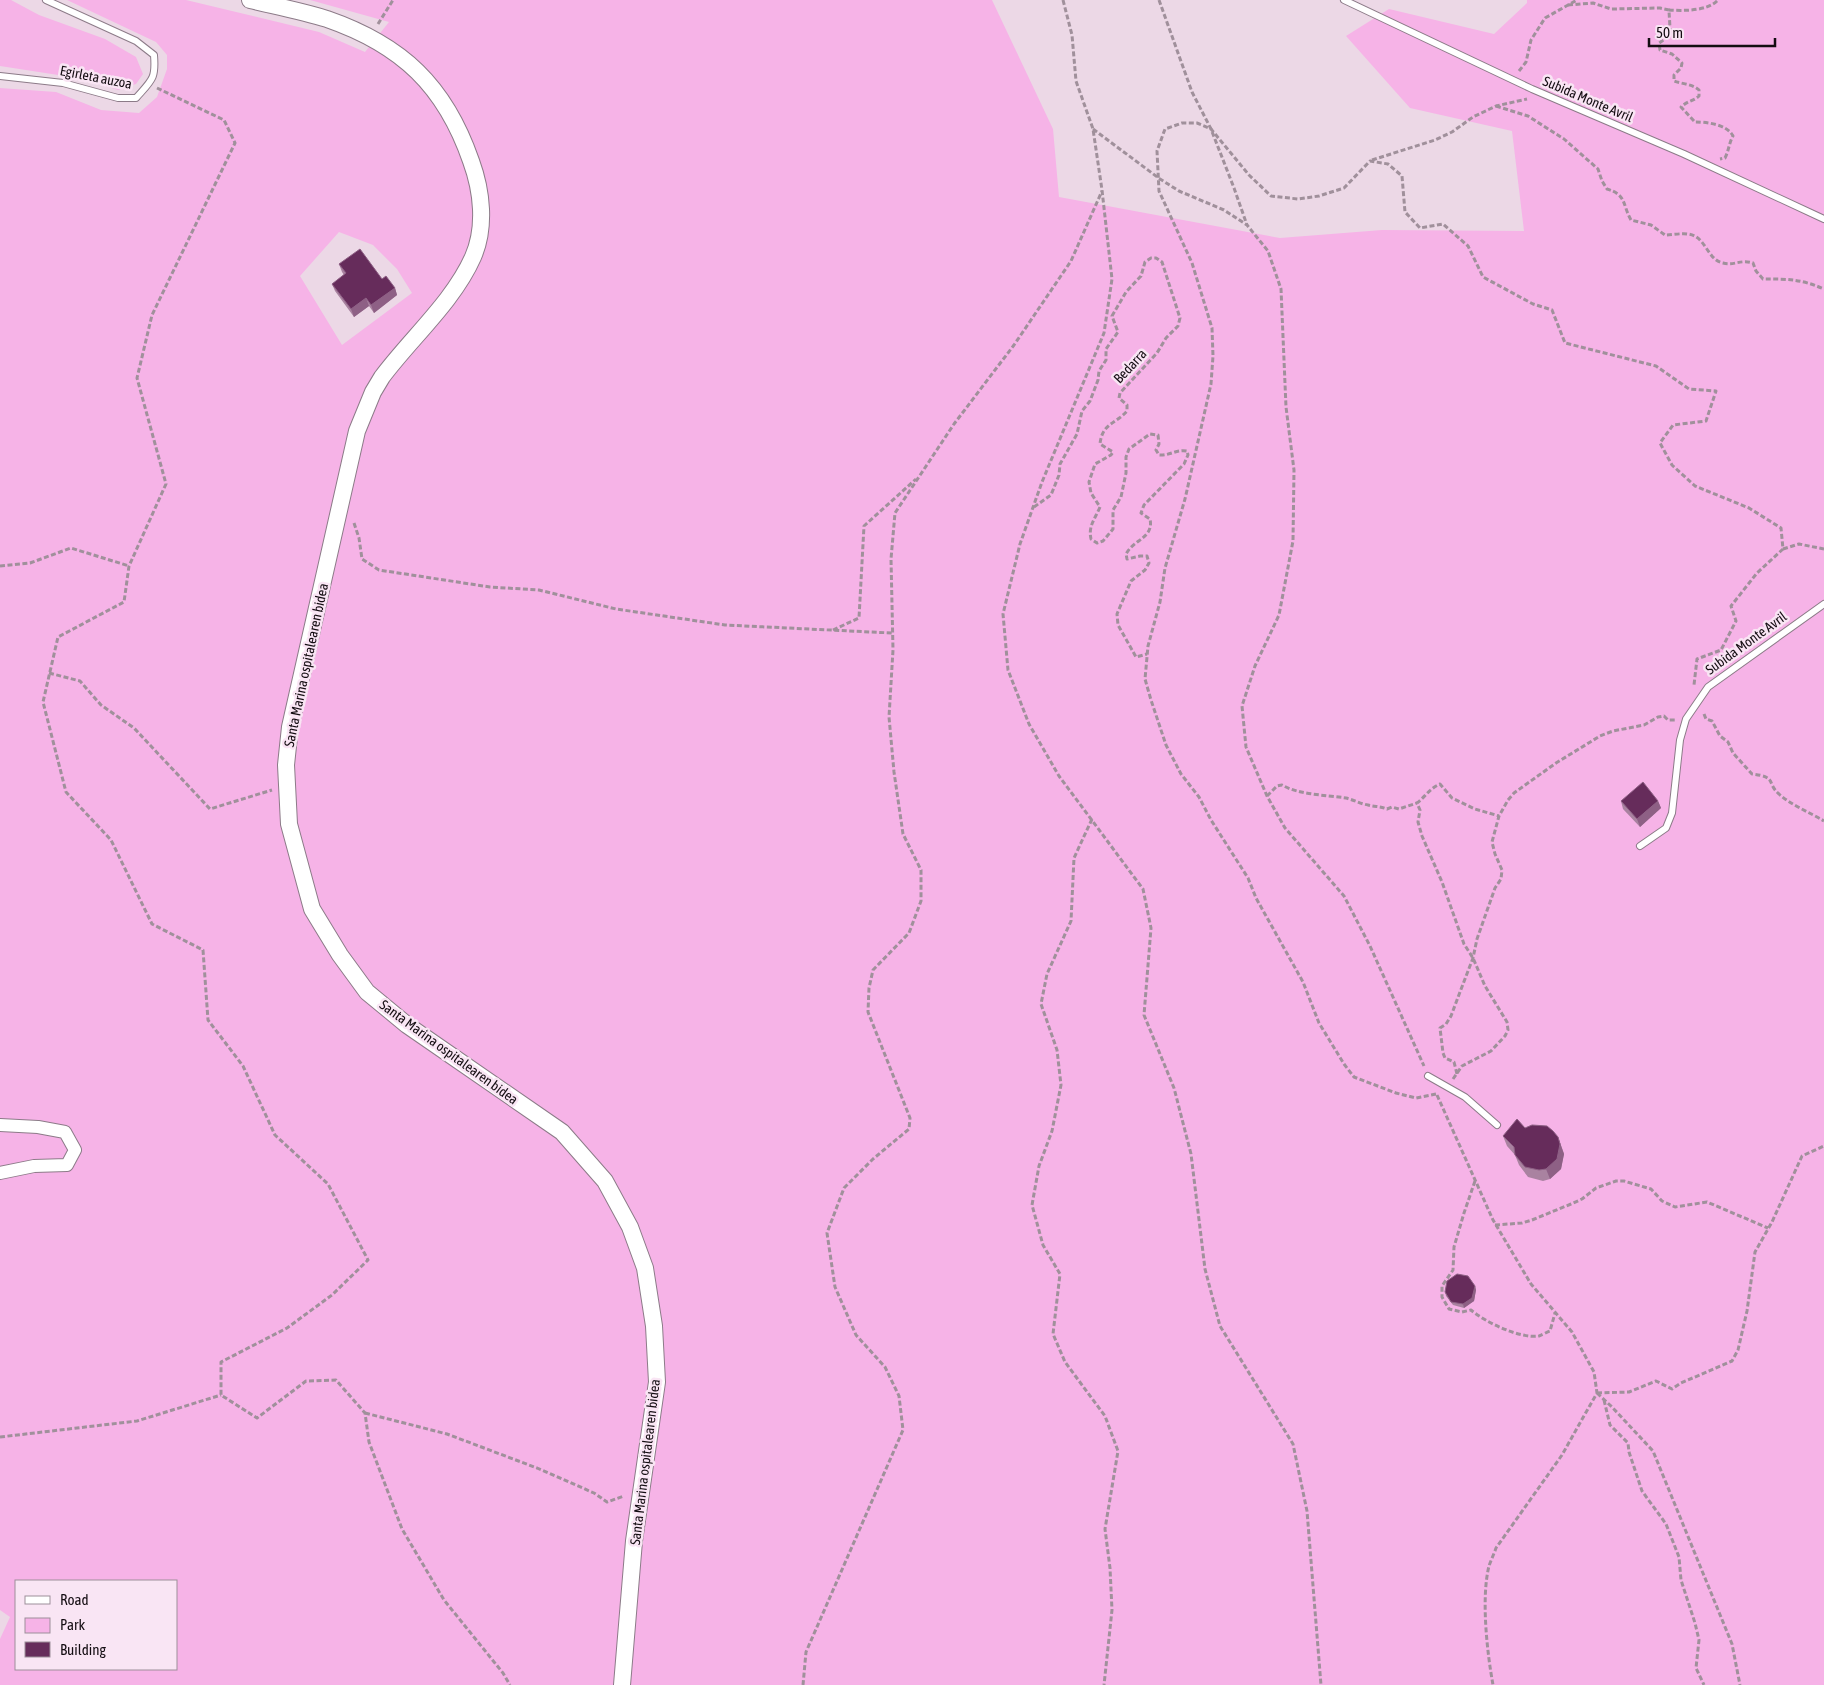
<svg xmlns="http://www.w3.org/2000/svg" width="1824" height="1685" viewBox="0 0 1824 1685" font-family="'Asap Condensed',sans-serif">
	<rect width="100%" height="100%" fill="#ecd8e6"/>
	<g fill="#f6b3e7" fill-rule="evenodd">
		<polygon points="0,0 11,0 39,15 105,39 136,57 143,74 136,84 118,90 84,79 0,66"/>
		<path d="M67,0H186L319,32L365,52L389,22L310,0H992L1053,129L1059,197L1280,238L1382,230L1524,231L1512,131L1410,108L1346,36L1389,9L1494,34L1527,3V0H1824V1685H0V1639L10,1617L0,1610V88L56,92L101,110L139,113L157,97L167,69V55L156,42ZM339,232L373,245L397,269L412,293L342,345L300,276ZM16,1581H176V1669H16Z"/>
	</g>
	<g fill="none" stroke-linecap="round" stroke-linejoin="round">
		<g stroke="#8c7b88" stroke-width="8">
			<g id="service">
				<polyline points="1344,0 1532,89 1684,154 1824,219"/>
				<path d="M0,76L63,83L118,98H136C152,80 156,79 154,55L136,41L46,0"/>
				<polyline points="1640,846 1666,828 1672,813 1680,740 1686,719 1708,687 1824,604"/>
				<polyline points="1428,1076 1465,1097 1497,1125"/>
			</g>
		</g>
		<g stroke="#8c7b88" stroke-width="14">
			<polyline id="minor" points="0,1125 38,1127 65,1132 75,1150 67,1165 34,1166 0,1173"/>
		</g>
		<g stroke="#8c7b88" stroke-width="18">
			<path id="tertiary" d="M250,0C275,6 302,11 327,19C402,45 445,86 471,161C482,191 486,227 473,257C453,302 411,338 382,377L373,392L357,431L290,727L286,765L289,824L312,909L340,955L367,992L407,1025L562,1132L605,1181L630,1227L645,1268L654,1326L657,1382L634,1541L622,1685"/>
		</g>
		<g stroke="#a0909b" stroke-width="3" stroke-dasharray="5 2.5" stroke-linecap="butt">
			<polyline points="1063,0 1072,35 1076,81 1093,129 1102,190 1112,279 1104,333 1042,482 1020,544 1003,614 1008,670 1029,724 1059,776 1143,889 1151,928 1144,1015 1174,1088 1191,1154 1205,1269 1220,1326 1293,1444 1307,1511 1321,1685"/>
			<polyline points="1159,0 1192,92 1211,129 1234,188 1247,225"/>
			<path d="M1568,5L1593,3L1611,9L1660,8L1669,10C1669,15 1671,33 1669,35C1667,38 1662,41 1659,43L1660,50L1672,54L1682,63L1681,68L1674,75V81C1682,84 1693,84 1699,90V96C1694,101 1687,101 1681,107L1695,122C1706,122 1727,124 1733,136C1729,143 1729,150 1725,158L1720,159"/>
			<path d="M1669,10C1684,11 1708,11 1718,0"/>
			<polyline points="378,24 393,0"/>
			<polyline points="1519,71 1526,62 1531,40 1545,18 1577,0"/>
			<polyline points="157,88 224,120 235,143 152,315 137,378 166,484 129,566 124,602 58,637 43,702 66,792 111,840 152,924 203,950 208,1020 243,1066 275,1135 328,1184 368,1260 332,1295 287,1328 221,1362 221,1395 257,1418 306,1381 336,1380 365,1413 369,1442 402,1529 444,1600 503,1673 510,1685"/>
			<path d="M1496,106L1528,116L1564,139L1598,169L1602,181L1607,189C1627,195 1622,204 1631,220L1651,225L1665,235C1672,235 1681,233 1688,234C1706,236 1707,260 1723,263C1734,266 1741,259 1753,263L1756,271L1763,279C1788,279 1801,279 1824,289"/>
			<polyline points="1093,129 1160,179 1179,191 1224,210 1247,225 1268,251 1281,289 1286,407 1294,470 1293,541 1279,615 1255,666 1242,706 1246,747 1267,796 1285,828 1344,896 1370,946 1424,1066"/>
			<polyline points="1372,160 1435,140 1452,132 1473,117 1496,106 1527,99"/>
			<path d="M1034,507L1051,495L1059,475L1060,464L1077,434L1082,411L1090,401L1098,380L1099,371L1106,360V349L1118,332L1112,316L1126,292L1141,276L1145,262L1151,258H1156L1162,262L1180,318L1178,326L1166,338L1157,353L1120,393L1119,398L1127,405V411C1116,424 1102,423 1100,444L1113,452L1111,455L1095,464L1089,482L1091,493L1100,507C1095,519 1088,526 1091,539L1097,543L1103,541L1113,529V510L1121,497L1126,473V457L1129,449L1150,434L1158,435L1159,444L1156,450L1159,455C1169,456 1177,449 1187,451L1188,455L1184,464L1144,505L1141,513L1150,519C1154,538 1134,539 1126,554L1127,559L1140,556H1147L1149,563L1145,570L1131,581L1117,614L1118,625L1136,657L1147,654"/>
			<polyline points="354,523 359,538 362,559 379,570 490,587 539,590 616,609 725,625 892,633"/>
			<polyline points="1783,549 1799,544 1824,549"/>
			<polyline points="0,566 30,563 71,548 129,566"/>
			<polyline points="833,630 859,618 864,526 916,479"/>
			<polyline points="49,673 80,681 101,705 134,728 210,809 272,790"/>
			<path d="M1704,714L1706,719L1712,721L1720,736L1728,742L1733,753L1752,774C1778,777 1766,783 1779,794C1789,804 1811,813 1824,821"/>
			<path d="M1267,796L1277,786L1282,785C1299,795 1327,795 1346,798C1354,800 1361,804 1368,805C1376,807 1380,806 1387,809L1392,807L1399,809L1417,803"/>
			<polyline points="1092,819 1074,858 1071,921 1047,974 1041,1004 1057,1050 1061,1085 1052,1131 1039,1166 1032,1205 1043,1245 1060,1274 1053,1334 1065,1362 1105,1416 1118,1451 1105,1529 1110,1568 1112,1610 1104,1685"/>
			<polyline points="1457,1074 1454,1062 1445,1058 1443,1053 1440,1028 1446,1024 1451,1016 1460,992 1473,958 1477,939 1495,888 1501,879 1502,870 1495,854 1492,842 1499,816 1508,800 1514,793 1556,763 1600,736 1613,731 1644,725 1658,717 1664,716 1668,720 1676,720"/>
			<path d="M1453,1079L1462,1066L1491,1051L1505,1036L1508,1030L1507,1022L1485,986L1473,958L1464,944L1442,882L1422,836L1418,822L1420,810L1417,803C1425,797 1430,788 1440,784L1452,798L1475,809L1499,816"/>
			<polyline points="1436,1094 1416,1098 1396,1093 1354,1077 1344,1064 1319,1023 1303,982 1256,898 1248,878 1211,820 1199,797 1181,774 1166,745 1151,700 1145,679 1148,646 1160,602 1165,568 1185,499 1211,384 1213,356 1212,328 1192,263 1159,191 1157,151 1165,129 1182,123 1197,123 1211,129 1249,175 1271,196 1298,199 1319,196 1344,188 1370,161 1388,164 1402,176 1405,212 1420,228 1443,224 1468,246 1483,277 1533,304 1552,310 1565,343 1656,366 1689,389 1716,391 1706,421 1673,425 1660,443 1672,465 1695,486 1749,508 1781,528 1783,549 1757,573 1731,606 1736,621 1721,650 1697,659 1694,685"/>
			<path d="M1437,1095L1493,1220L1531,1284L1572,1332L1594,1372L1597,1393L1585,1414L1562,1455L1496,1548C1494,1554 1491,1560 1489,1566C1481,1598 1487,1652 1493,1685"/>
			<path d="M1475,1181L1464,1213L1454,1247L1453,1270L1442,1286V1297L1449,1309L1462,1312L1471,1310C1485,1322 1520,1339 1539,1336C1542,1335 1547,1332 1550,1331L1555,1313"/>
			<polyline points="1495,1225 1522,1223 1532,1220 1571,1204 1582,1199 1596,1188 1616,1181 1624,1181 1651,1189 1662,1201 1675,1207 1707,1202 1768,1228"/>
			<polyline points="1597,1393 1629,1392 1656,1381 1672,1389 1681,1383 1732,1361 1738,1350 1747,1311 1755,1252 1772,1222 1802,1156 1824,1146"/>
			<polyline points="1597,1393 1612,1407 1653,1451 1732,1644 1740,1685"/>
			<polyline points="1604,1400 1610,1425 1628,1443 1629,1452 1642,1491 1666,1524 1679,1557 1681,1580 1695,1623 1699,1640 1696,1668 1704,1685"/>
			<polyline points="365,1413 447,1434 537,1468 594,1493 607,1502 624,1496"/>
			<polyline points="0,1437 137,1421 221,1395"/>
			<polyline points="803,1685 806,1652 903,1430 899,1396 885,1367 856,1335 835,1287 827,1233 844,1188 873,1159 909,1129 910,1118 868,1012 869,988 873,970 909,933 921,901 921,870 903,834 894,772 889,717 893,650 891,559 895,513 954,424 1014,345 1071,261 1102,191"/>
		</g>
		<use href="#service" stroke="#fff" stroke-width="6"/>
		<use href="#minor" stroke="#fff" stroke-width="12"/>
		<use href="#tertiary" stroke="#fff" stroke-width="16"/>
	</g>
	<g fill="#a982a0">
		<polygon points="339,264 382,279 395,288 397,295 374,313 369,306 354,317 335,291 332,284 344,275 342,272"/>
		<polygon points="1621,801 1658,801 1661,808 1640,827 1623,809"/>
		<polygon points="1525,1128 1558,1137 1564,1154 1561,1169 1550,1179 1543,1181 1528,1177 1519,1165 1515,1155 1507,1146 1503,1136"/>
		<polygon points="1475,1286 1476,1290 1474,1301 1464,1308 1453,1305 1446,1296 1445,1292"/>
	</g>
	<g fill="#8e6085">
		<polygon points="395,288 397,295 374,313 371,305"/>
		<polygon points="366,298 369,306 354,317 351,309"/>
		<polygon points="1658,801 1661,808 1640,827 1637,819"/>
		<polygon points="1558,1137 1564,1154 1561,1169 1550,1179 1546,1169"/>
		<polygon points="1475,1286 1476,1290 1474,1301 1464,1308 1463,1304"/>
	</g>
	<g fill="#662c5b" stroke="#8e6085">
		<polygon points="360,249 382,279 386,276 395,288 371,305 366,298 351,309 332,284 346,273 339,264"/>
		<polygon points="1643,782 1658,801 1637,819 1621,801"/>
		<polygon points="1517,1119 1525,1128 1532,1125 1547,1126 1553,1131 1558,1137 1560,1144 1557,1159 1546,1169 1539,1170 1525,1167 1515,1155 1514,1147 1503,1136"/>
		<polygon points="1457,1274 1468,1276 1475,1286 1472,1298 1463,1304 1451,1302 1445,1292 1447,1281"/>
	</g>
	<g text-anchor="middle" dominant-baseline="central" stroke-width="5" stroke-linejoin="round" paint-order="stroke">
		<g font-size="14" fill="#140d12" stroke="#f9e5f4">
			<text transform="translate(96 77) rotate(11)">Egirleta auzoa</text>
			<text transform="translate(1588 99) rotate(23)">Subida Monte Avril</text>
			<text transform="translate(1130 366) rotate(-47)">Bedarra</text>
			<text transform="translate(1746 643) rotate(-36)">Subida Monte Avril</text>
			<text transform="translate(306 665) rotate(-78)">Santa Marina ospitalearen bidea</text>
			<text transform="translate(449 1052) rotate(36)">Santa Marina ospitalearen bidea</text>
			<text transform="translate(645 1462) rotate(-83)">Santa Marina ospitalearen bidea</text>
		</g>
	</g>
	<rect x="15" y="1580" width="162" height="90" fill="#f9e5f4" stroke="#9d8f9a"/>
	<rect x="25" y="1596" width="25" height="8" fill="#ffffff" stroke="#9d8f9a"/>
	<text x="60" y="1605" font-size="15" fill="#140d12">Road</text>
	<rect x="25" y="1618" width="25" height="15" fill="#f6b3e7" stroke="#9d8f9a"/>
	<text x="60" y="1630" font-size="15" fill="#140d12">Park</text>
	<rect x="25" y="1642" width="25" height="15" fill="#662c5b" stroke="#9d8f9a"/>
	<text x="60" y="1655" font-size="15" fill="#140d12">Building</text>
	<path d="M1649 38v8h126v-8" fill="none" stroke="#140d12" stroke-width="2.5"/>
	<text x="1656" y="38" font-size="15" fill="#140d12" stroke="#f9e5f4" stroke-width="4" paint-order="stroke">50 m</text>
</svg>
